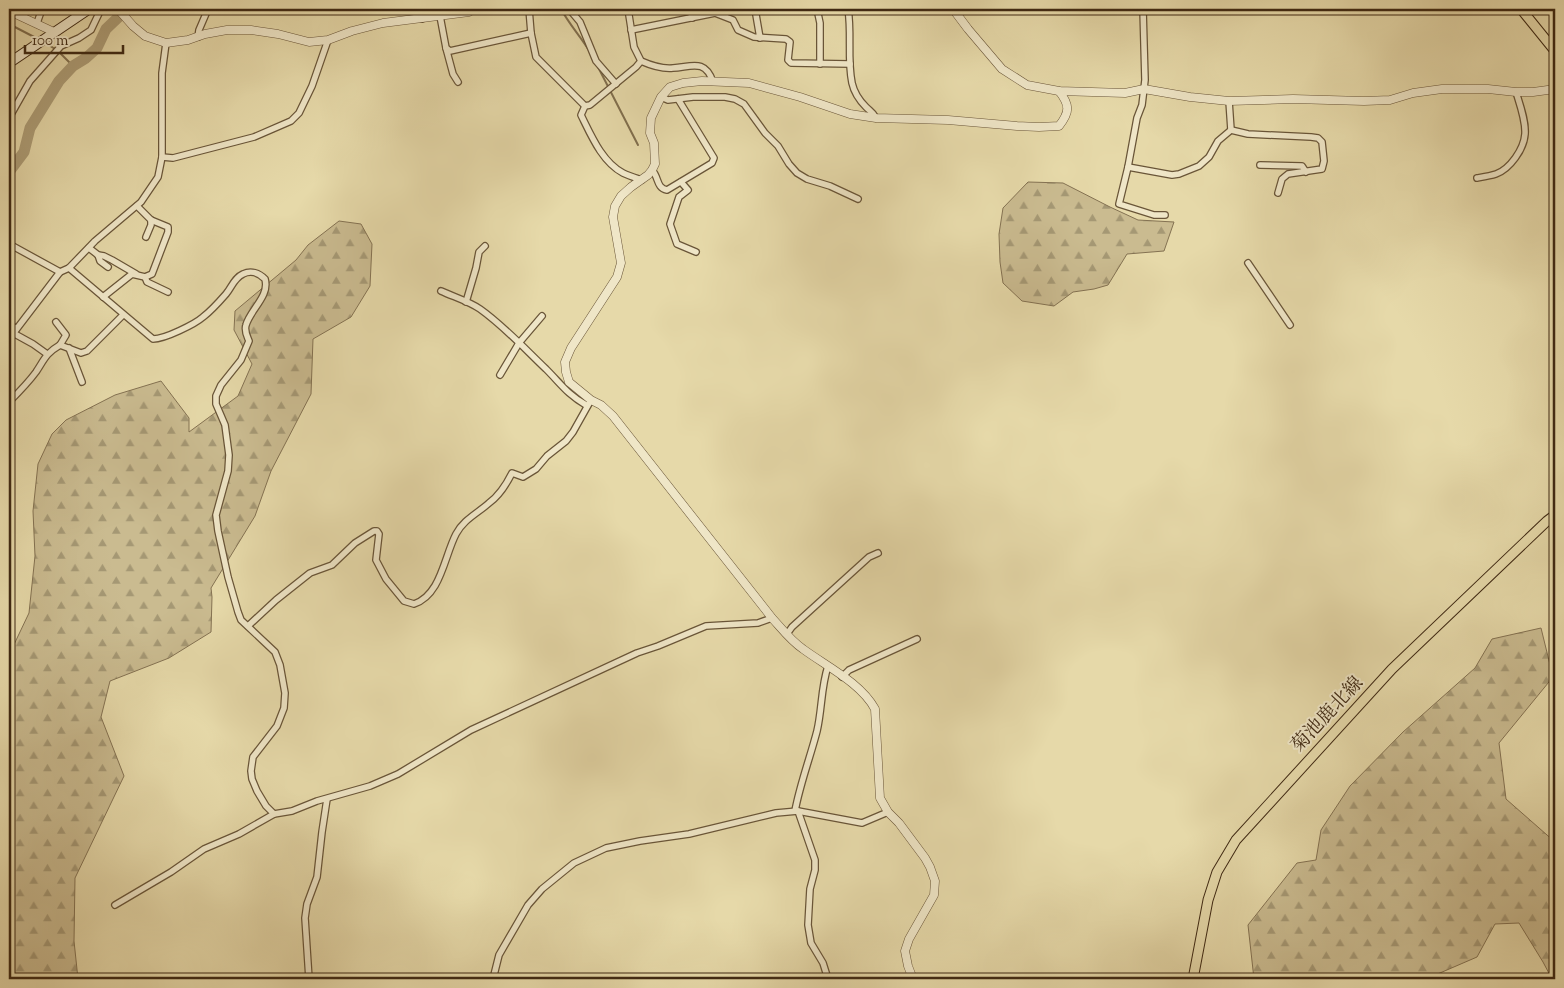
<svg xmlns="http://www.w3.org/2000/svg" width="1564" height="988" viewBox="0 0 1564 988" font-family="'Sorts Mill Goudy','Noto Serif JP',serif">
	<defs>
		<pattern id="forest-firs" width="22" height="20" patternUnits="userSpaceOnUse" patternTransform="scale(1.25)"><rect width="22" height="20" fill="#cabb90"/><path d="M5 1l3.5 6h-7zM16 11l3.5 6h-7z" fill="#a59874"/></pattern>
	</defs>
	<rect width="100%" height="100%" fill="#e6d9a9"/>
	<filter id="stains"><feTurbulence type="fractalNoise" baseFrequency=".004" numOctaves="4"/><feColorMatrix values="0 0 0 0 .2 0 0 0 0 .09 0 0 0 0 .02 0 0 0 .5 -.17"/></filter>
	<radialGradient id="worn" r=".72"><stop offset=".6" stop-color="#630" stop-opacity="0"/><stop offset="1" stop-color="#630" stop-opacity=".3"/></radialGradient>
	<g fill="url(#forest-firs)" stroke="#847252">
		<polygon points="1028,182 1063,183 1110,207 1138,220 1174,222 1164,251 1127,254 1108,285 1094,289 1073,292 1054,306 1022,301 1003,283 1000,262 999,234 1003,208"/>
		<polygon points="339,221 361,224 372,244 370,286 351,317 313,339 311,394 271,471 255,516 211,588 212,597 211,632 169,658 110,681 101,717 124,776 75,878 74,941 78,979 9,979 9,655 29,613 35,556 33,511 38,464 52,434 66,420 115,395 161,381 189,418 189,432 238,396 252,364 234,330 235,311 296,260 308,245"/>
		<polygon points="1541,628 1553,677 1499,743 1506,799 1555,842 1555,979 1552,979 1543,962 1519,923 1495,924 1477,957 1426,979 1254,979 1248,925 1297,863 1316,860 1321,830 1350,786 1403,732 1475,668 1492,639"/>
	</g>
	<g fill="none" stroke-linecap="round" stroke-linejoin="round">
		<g stroke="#816f4e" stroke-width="2">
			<path d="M561,9C569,24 581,37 590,52"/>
			<polyline points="9,24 40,40"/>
			<polyline points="44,42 55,49"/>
			<polyline points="59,52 73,66"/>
			<polyline points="597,65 638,145"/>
		</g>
		<polyline stroke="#ad9d76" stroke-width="11" points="9,172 24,152 30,128 59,81 73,66 86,58 97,48 106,29 127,9"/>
		<g stroke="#695538" stroke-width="8">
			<g id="minor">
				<polyline points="420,9 422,19"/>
				<polyline points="529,9 531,33 536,57 585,106"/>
				<polyline points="569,9 580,22 596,61 616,84"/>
				<path d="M628,9L634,47L641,61C650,65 663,69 673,68C691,67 705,58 713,82"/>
				<polyline points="690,9 692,18"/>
				<polyline points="755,9 760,38"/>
				<polyline points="817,9 820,23 820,64"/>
				<path d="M848,9C852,33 847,59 852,83C854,92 860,101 866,107C870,111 873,112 876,118"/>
				<polyline points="1143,9 1145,80 1142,105 1137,118 1128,167 1172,175 1179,174 1199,166 1209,157 1218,141 1231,130"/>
				<polyline points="440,16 446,48 450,51 531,33"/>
				<polyline points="37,23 42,9"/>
				<polyline points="631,30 715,13 733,20 738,30 754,37 786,39 790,42 788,60 791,63 850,64"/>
				<polyline points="198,37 199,30 208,9"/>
				<polyline points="446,48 453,74 458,82"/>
				<path d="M641,61L636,67L590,105L585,106L581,115C591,135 602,162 623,173C629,176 636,178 642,180"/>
				<polyline points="661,97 668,100 693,97 725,97 735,99 744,104 765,133 778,146 789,164 797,173 807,179 830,186 858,199"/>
				<polyline points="1229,101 1231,130"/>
				<polyline points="9,118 30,81 61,46 79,38 91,30 101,9"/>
				<polyline points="1231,130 1248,134 1311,137 1318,138 1322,142 1324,161 1322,169 1288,174 1282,179 1278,193"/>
				<polyline points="162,157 173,158 254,137 291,121 299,113 312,86 328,40"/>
				<polyline points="1260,165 1302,166 1306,172"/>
				<polyline points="1128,167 1119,204 1154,215 1165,215"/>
				<path d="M652,170C659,177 656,188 667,190L712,163L714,158L678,99"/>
				<path d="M1477,178C1483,177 1490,176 1496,174C1510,169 1524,149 1525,134C1526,121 1520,105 1516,92"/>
				<polyline points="681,182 688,190 679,197 670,224 677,244 696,252"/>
				<polyline points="146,237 151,225 151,220"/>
				<polyline points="9,244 60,272"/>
				<polyline points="89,248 98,255 104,256 112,260 136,274"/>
				<polyline points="98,255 100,261 108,267"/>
				<polyline points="1248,263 1290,325"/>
				<path d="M69,268L153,339C165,339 195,324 203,317C211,311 219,302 226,294C232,287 234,278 243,274C251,270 259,273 265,279C270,296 250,310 246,325C244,331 247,336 249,341L241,360L221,385L216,396V404L225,425L229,455L228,471L216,515L218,531L228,577L238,612L241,620L275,652L280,665L285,693L284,708L277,726L253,757L251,771L252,779L257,791L266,806L274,814"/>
				<polyline points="145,277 147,282 168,292"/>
				<path d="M441,291C454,297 468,301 480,309C504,326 525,349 546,369C561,384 567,394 586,405"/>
				<polyline points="103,297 132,274 145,277 152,274 168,232 168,227 151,220 137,206"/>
				<polyline points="466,302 476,268 479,252 485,246"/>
				<polyline points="56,322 66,335 60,345"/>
				<polyline points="9,323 16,329"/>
				<polyline points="13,333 33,344 47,354"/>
				<polyline points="9,339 60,272 69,268 95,241 141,202 158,177 162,157 162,73 166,43"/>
				<polyline points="69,348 82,382"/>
				<polyline points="500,375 519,343 542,316"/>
				<path d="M9,402C18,393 28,383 36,372C44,360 46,353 60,345L81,353L87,351L123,315"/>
				<path d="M248,626L276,600L310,573L332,565L355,543L374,531H377L379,534L376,560L386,579L404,601L414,604C441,595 444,557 456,534C463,520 478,513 489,503C500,495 506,485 512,473L523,477L536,469L547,456L566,441L573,432L591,400"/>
				<polyline points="787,634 792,627 869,557 878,553"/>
				<polyline points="842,677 849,670 917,639"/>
				<path d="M795,811C800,784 810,758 817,731C822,710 821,687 828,666"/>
				<polyline points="798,811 815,860 815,870 810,889 808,925 811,943 823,963 828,979"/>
				<polyline points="115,905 171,872 204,849 239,834 274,814 292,811 317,801 370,786 398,774 471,730 637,653 658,646 706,626 758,623 772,618"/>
				<polyline points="309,979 305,918 307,904 317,877 322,832 327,799"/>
				<polyline points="493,979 499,955 528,905 542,889 574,863 606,848 640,841 689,834 776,813 798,811 862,823 888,812"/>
			</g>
		</g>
		<g stroke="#695538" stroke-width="9">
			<g id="tertiary">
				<polyline points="118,9 133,26 145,36 166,43 188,40 205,34 227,30 251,30 278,34 309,42 328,40 352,31 383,23 469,12 474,9"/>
				<polyline points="953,9 968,29 1002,69 1027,85 1059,91 1125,93 1144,89 1190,97 1229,101 1293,99 1364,101 1390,100 1413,93 1442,89 1488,89 1516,92 1533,92 1555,89"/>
				<polyline points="9,11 54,32"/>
				<path d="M913,979L908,966L905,951L909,939L934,895L935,881L930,867L925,858L899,823L888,812L880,798L875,709C861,683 826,666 803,649C791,641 782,629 772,618L613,416L601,405L591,400L569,382L566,372L565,362L571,348L617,277L621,263L613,217L615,206L621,196L631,187L648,175L652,170L655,164L654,143L650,133L651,118L661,97L670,87L683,83L702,81L749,83L800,97L850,114L876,118L948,120L1017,126L1039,127L1059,126C1070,112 1070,105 1059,91"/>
			</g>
		</g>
		<g stroke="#3f2913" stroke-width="11">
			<polyline id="secondary" points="9,63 89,9"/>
		</g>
		<g stroke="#3f2913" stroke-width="11">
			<g id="primary">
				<polyline points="1521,9 1555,51"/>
				<polyline points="1193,979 1208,900 1217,872 1236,840 1392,669 1547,521 1555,515"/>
			</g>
		</g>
		<use href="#minor" stroke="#efe6c7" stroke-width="5.5"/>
		<use href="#tertiary" stroke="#efe6c7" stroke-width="8"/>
		<use href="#secondary" stroke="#efe6c7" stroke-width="9"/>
		<use href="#primary" stroke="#e6d9a9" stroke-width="9"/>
	</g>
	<g text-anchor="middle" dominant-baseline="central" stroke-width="4" stroke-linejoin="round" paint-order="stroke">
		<g font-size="19" fill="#3f2913" stroke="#efe6c7">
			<text transform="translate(1328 715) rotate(-47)">菊池鹿北線</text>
		</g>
	</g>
	<rect width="1564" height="988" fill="none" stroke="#e6d9a9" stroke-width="30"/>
	<rect x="10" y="10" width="1544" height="968" fill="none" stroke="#3f2913" stroke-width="2.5"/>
	<rect x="15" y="15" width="1534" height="958" fill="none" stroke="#3f2913"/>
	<path d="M25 45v8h98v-8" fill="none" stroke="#3f2913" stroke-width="2.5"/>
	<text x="32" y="45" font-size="15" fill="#3f2913" stroke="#efe6c7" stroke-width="4" paint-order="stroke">100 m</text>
	<rect width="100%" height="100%" filter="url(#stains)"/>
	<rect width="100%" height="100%" fill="url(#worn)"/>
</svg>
